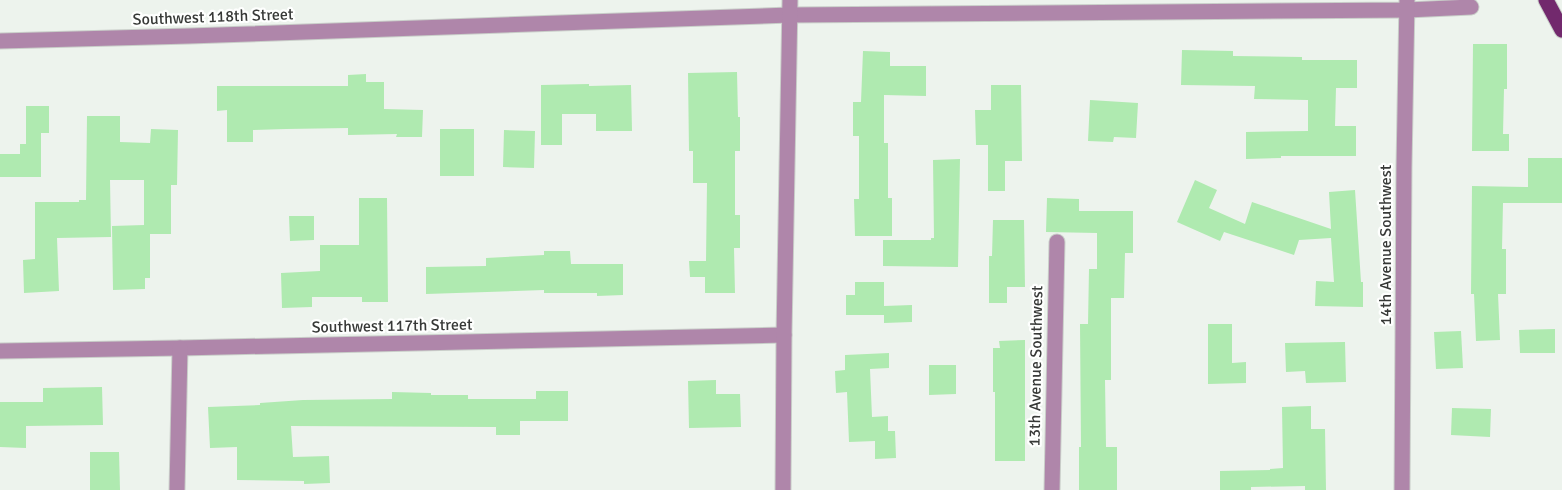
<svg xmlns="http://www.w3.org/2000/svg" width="1562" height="490" viewBox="0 0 1562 490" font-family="Signika,sans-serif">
	<rect width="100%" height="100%" fill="#edf3ed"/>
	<g fill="#afeab0">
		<polygon points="1473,44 1507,44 1507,89 1504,89 1503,134 1509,134 1509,151 1472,151"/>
		<polygon points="1182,50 1233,51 1233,56 1302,57 1302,60 1357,60 1357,88 1336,88 1335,126 1356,126 1356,156 1281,156 1281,158 1246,159 1246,132 1308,131 1308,100 1254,99 1255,86 1181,85"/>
		<polygon points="863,51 890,52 890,66 926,66 926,96 884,95 884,143 888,143 888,198 892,198 892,236 855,236 854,199 859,199 859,136 853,136 853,102 861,102"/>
		<polygon points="737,72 738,117 740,117 740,151 735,151 735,215 740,215 740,248 734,248 735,293 705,293 705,277 690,277 689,261 706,261 707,183 693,183 693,151 689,151 688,73"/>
		<polygon points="366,74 366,82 384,82 384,109 423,110 422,137 396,137 397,134 348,135 348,128 286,129 253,130 253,142 227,142 227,110 217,111 217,86 348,86 348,75"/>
		<polygon points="589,84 589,86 631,85 632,131 596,131 596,114 562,114 562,145 541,145 541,85"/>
		<polygon points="991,85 1021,85 1022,161 1005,161 1005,191 988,191 988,145 976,145 975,110 991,110"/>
		<polygon points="1090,100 1138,103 1136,138 1114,137 1113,142 1088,141"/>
		<polygon points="26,106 49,106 49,133 41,133 41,177 0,177 0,154 20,154 20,144 26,144"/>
		<polygon points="87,116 120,116 120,142 150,143 151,129 178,130 177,185 171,185 171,234 150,234 150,278 145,278 145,289 113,290 112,226 144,225 144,180 110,180 111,237 57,238 59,291 24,293 23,260 35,259 35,202 79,202 79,200 86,200"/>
		<rect x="440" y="129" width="34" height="47"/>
		<polygon points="504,130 535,131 534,168 503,167"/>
		<polygon points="1528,158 1562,158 1562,203 1503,203 1502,249 1506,249 1506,294 1498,294 1500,340 1476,341 1474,294 1471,294 1472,186 1528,187"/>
		<polygon points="960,159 958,267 883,266 883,240 931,240 931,238 934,238 933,160"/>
		<polygon points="1195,180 1217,190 1209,208 1245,224 1252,202 1331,229 1329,192 1355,190 1361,282 1363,282 1363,307 1315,306 1316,281 1334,282 1331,238 1299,240 1294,255 1224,232 1220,241 1177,222"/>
		<polygon points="359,198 387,198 388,302 362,302 362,297 312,297 312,307 282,308 281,273 320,271 320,245 359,245"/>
		<polygon points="1047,198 1079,199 1079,211 1133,211 1133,253 1125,253 1124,298 1111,298 1111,380 1105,380 1106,447 1117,447 1117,490 1079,490 1079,447 1081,447 1080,324 1088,324 1089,269 1097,269 1097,233 1046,232"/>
		<polygon points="289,216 314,216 314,240 290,241"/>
		<polygon points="993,220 1024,220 1025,287 1007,287 1007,303 989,303 989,256 992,256"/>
		<polygon points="544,251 570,251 571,264 623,264 623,295 597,296 597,293 544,293 544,290 426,294 426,267 486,266 486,258 544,255"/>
		<polygon points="855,282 884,282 884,315 846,315 846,295 855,295"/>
		<polygon points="912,305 912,322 884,323 884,306"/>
		<polygon points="1208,324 1232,324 1232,363 1246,362 1246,383 1208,384"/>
		<polygon points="1555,329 1555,353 1520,353 1519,330"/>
		<polygon points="1461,331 1463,368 1436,369 1434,332"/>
		<polygon points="1025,340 1025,461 995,461 995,392 993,392 993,348 1000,348 999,341"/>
		<polygon points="1345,342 1346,382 1306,383 1305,371 1286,372 1285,343"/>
		<polygon points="889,353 889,368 870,369 872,417 888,416 888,431 895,431 896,458 875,459 875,441 849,442 847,392 836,393 835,371 845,370 845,355"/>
		<polygon points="929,365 956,365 956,394 929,395"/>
		<polygon points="716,380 716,394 740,394 741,427 689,428 688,381"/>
		<polygon points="102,387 103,425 26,426 26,448 0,447 0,402 43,402 43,388"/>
		<polygon points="536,391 568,391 568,421 520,421 520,435 496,435 496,427 291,426 293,457 329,456 330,483 304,484 304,481 237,480 237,447 210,448 208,407 260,405 260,403 303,400 392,399 392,392 431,393 431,395 468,395 468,399 536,399"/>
		<polygon points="1311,406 1311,429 1325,429 1326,490 1305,490 1305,486 1251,487 1251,490 1220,490 1220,471 1270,470 1270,469 1283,468 1282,407"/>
		<polygon points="1452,408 1491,409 1490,437 1451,435"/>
		<polygon points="90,452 119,452 120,490 90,490"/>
	</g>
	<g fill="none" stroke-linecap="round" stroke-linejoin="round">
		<g stroke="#c9cec9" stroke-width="17">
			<g id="minor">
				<polyline points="0,41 189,36 790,15 1407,10 1471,7"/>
				<polyline points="0,351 180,348 784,335"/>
				<polyline points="177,490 180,348"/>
				<polyline points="783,490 784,335 790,0"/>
				<polyline points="1052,490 1057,242"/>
				<polyline points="1402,490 1404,167 1407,0"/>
			</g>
		</g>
		<g stroke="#c9cec9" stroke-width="17">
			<polyline id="major" points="1546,0 1562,30"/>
		</g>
		<use href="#minor" stroke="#af86aa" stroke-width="15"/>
		<use href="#major" stroke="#72296d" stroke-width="15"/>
	</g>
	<g text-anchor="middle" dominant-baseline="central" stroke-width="4.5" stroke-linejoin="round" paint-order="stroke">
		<g font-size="16" fill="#373937" stroke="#fefffe">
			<text transform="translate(213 17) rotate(-2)">Southwest 118th Street</text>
			<text transform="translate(1386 245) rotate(-90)">14th Avenue Southwest</text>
			<text transform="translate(392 326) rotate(-1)">Southwest 117th Street</text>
			<text transform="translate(1036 366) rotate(-89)">13th Avenue Southwest</text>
		</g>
	</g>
</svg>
